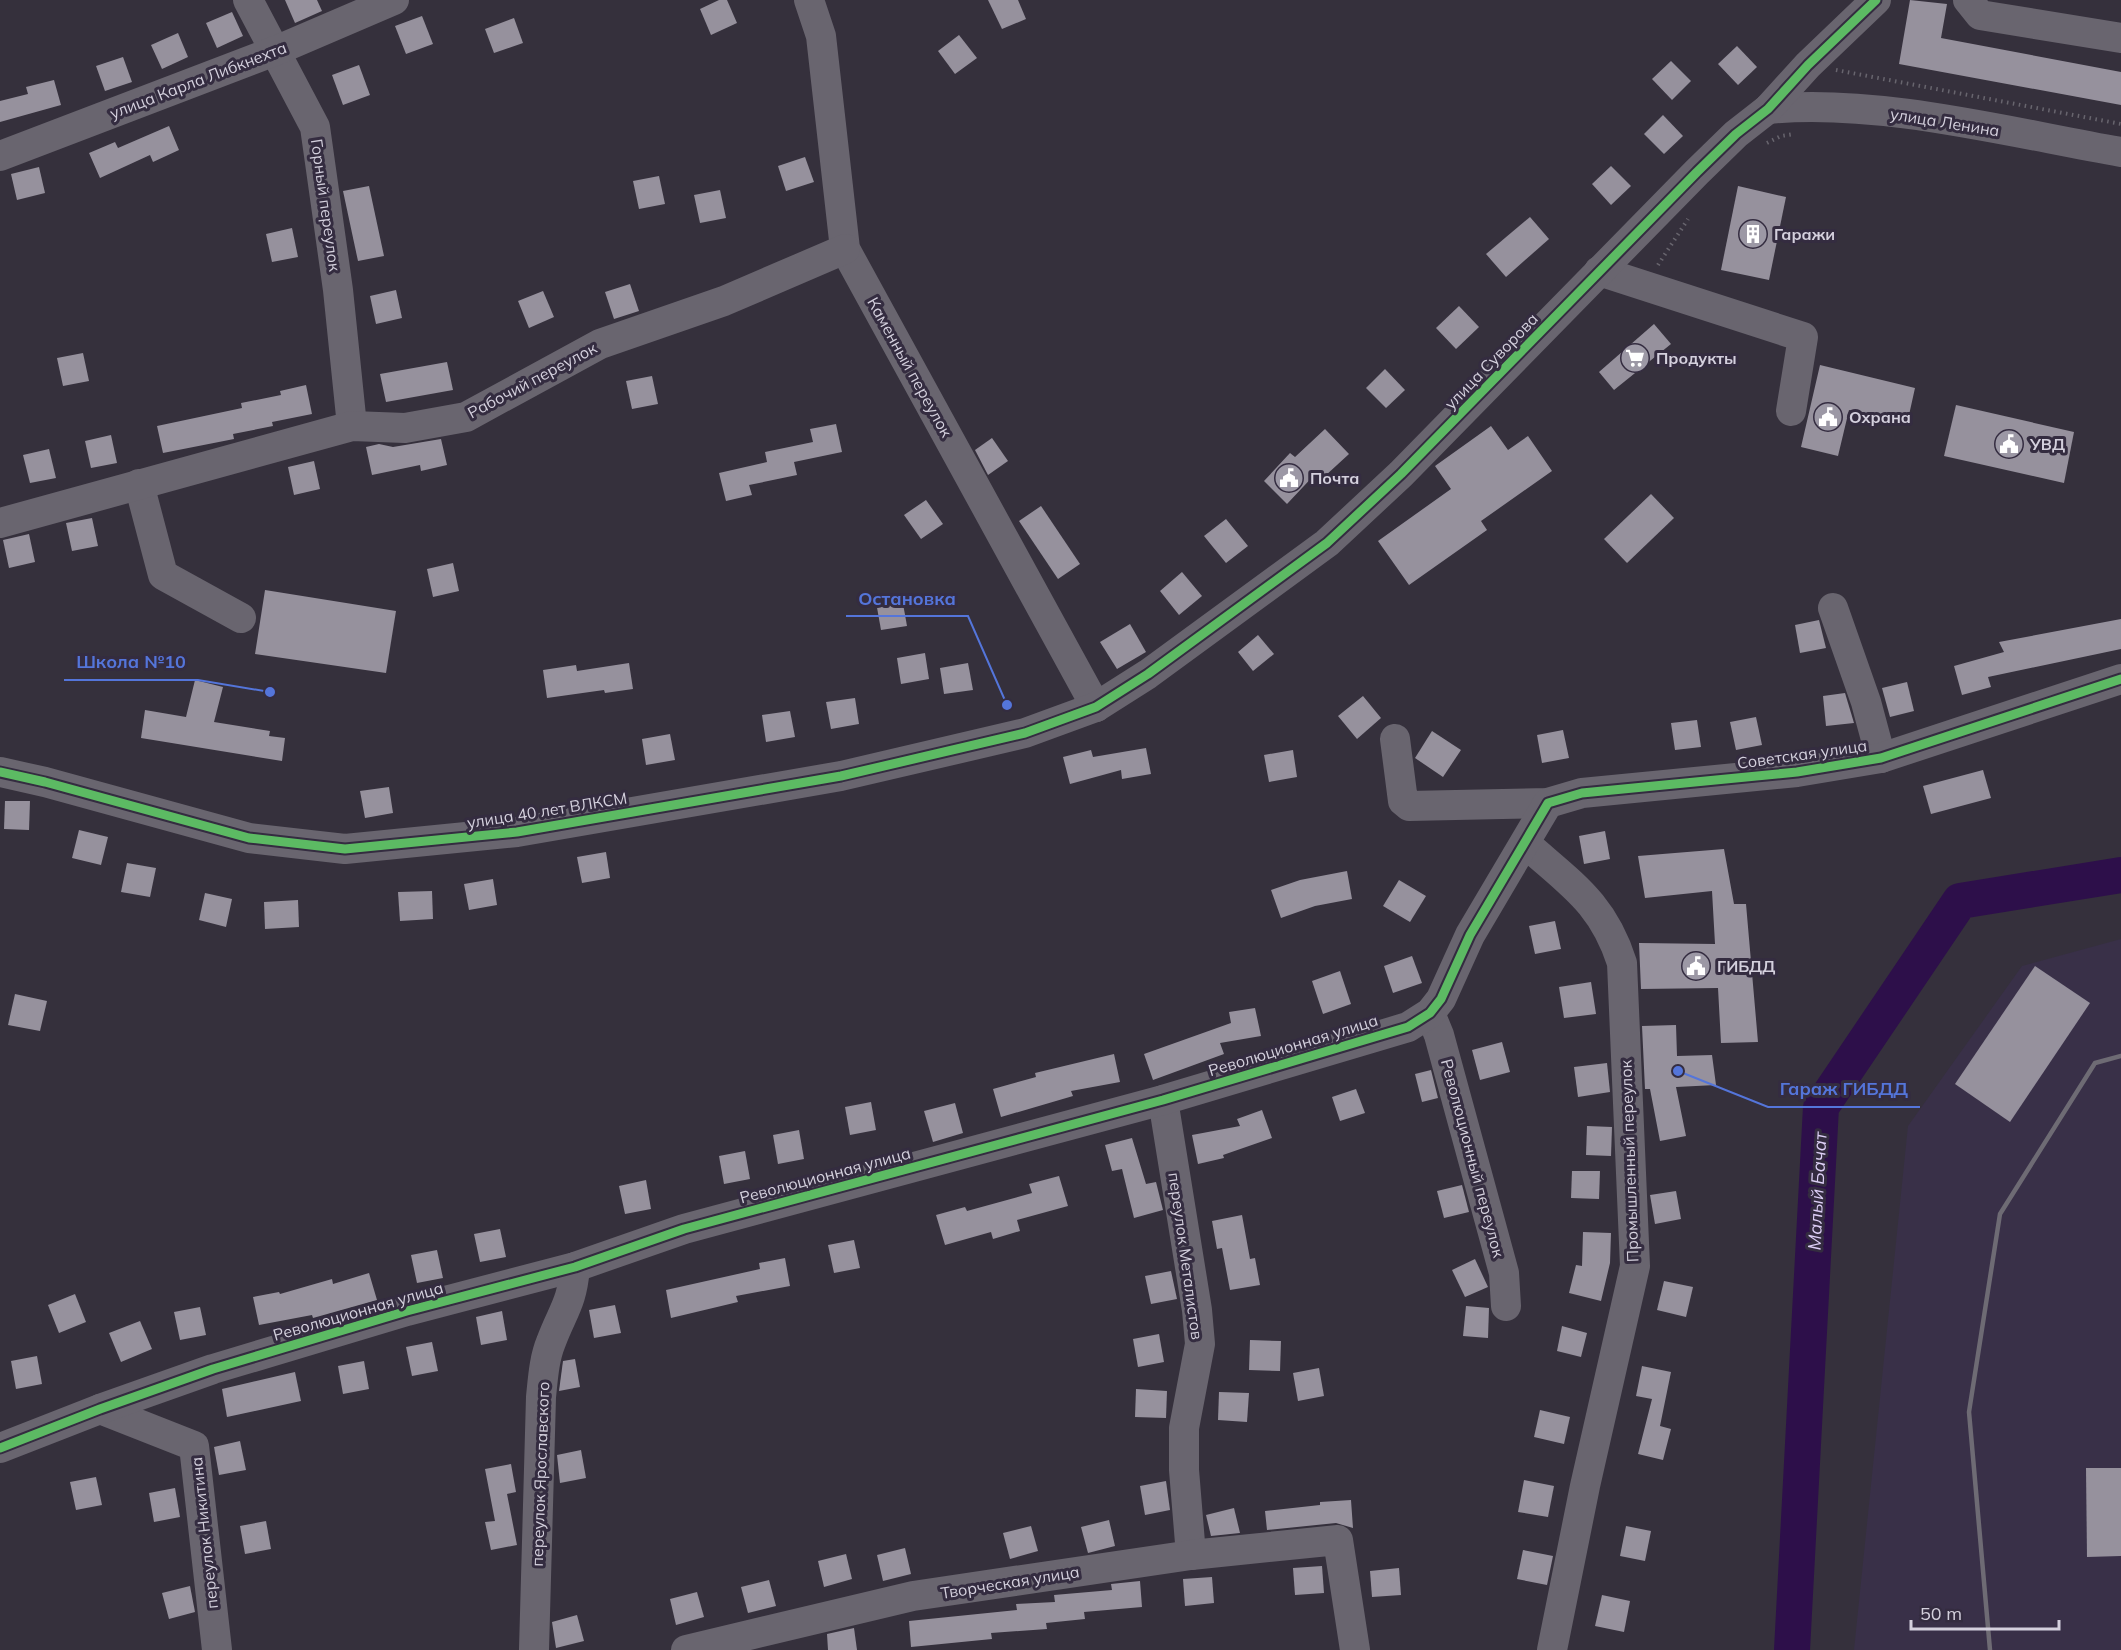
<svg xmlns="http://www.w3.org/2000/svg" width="2121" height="1650" viewBox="0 0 2121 1650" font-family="Mulish,sans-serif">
	<rect width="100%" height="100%" fill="#35303c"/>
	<polygon fill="#393048" points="2121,939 2121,1650 1854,1650 1908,1126 2022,966"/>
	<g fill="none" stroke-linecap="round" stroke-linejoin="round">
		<polyline stroke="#2d0f4a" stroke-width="36" points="1792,1650 1821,1107 1960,901 2121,875"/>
	</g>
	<g fill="#96919d">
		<polygon points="285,0 317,0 322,11 295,23"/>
		<polygon points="719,0 727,0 737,23 711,35 700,9"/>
		<polygon points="988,0 1018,0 1026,19 1002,29"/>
		<polygon points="1910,0 1947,4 1941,38 2121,72 2121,105 1899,64"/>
		<polygon points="232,12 243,36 217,48 206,23"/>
		<polygon points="422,16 433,44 406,54 395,26"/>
		<polygon points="514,18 523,43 494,53 485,29"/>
		<polygon points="178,33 188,57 162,69 151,45"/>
		<polygon points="959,35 977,58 955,74 938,51"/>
		<polygon points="1737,46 1757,67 1738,85 1718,64"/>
		<polygon points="123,57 132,82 105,91 96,66"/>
		<polygon points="1671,61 1691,81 1672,100 1652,79"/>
		<polygon points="359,65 370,95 343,105 332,75"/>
		<polygon points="54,80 61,105 0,122 0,101 28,94 26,87"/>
		<polygon points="1663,115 1683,136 1664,154 1644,134"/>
		<polygon points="169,126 179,150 153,162 150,155 100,178 89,153 115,142 118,148"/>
		<polygon points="805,157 814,182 786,191 778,166"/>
		<polygon points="1611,166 1631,186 1611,205 1592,184"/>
		<polygon points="39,167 45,193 17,200 11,174"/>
		<polygon points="659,176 665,204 639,209 633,181"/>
		<polygon points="369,186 384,256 358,261 343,191"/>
		<polygon points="1738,186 1786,197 1769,280 1721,270"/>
		<polygon points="720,190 726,218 700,223 694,195"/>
		<polygon points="1530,217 1549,239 1506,277 1486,254"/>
		<polygon points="292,228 298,257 272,262 266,234"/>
		<polygon points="630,284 639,311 614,319 605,292"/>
		<polygon points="396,290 402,318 376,324 370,296"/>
		<polygon points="543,291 554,317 529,328 518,301"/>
		<polygon points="1459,306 1479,327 1456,349 1436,328"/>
		<polygon points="1654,324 1671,344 1614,390 1599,372"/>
		<polygon points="83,353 89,381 63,386 57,358"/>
		<polygon points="447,362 453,390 386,402 380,374"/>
		<polygon points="1820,365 1915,388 1907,424 1849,410 1838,456 1801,447"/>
		<polygon points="1385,369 1405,390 1386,408 1366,388"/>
		<polygon points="652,376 658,404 632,409 626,381"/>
		<polygon points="306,385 312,414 272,422 273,426 233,434 234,439 163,453 157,426 242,408 241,403 281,395 280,391"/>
		<polygon points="1956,405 2074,432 2064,483 1944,456"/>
		<polygon points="836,424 842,452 794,462 797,475 749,485 752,495 726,501 719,473 767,462 765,452 813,442 810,429"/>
		<polygon points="1491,426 1508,450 1528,436 1552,471 1481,521 1487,530 1409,585 1378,541 1451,489 1435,466"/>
		<polygon points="1325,429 1349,454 1325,476 1319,470 1287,504 1264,481 1290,453 1295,457"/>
		<polygon points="111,435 117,463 91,468 85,441"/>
		<polygon points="992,438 1008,461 988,475 975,450"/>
		<polygon points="441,439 447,465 421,471 420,465 372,475 366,447 379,444 393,447"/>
		<polygon points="49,449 56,478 30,483 23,455"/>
		<polygon points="314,461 320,489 294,495 288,467"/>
		<polygon points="1651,494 1674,518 1627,563 1604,539"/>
		<polygon points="926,500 943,524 921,539 904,515"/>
		<polygon points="1041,506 1080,564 1058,579 1019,521"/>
		<polygon points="92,518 98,546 72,551 66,523"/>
		<polygon points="1226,519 1248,546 1226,563 1204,536"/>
		<polygon points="29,534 35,562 9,568 3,540"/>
		<polygon points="453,563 459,591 433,597 427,569"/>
		<polygon points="1182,572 1202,596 1179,615 1160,591"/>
		<polygon points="265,590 396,611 386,673 255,654"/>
		<polygon points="902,598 907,626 881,630 876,602"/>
		<polygon points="2121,619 2121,649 1988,677 1991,687 1962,695 1954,666 2004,652 1999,642"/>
		<polygon points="1819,620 1826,648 1800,653 1795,625"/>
		<polygon points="1130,624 1146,652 1117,669 1100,642"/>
		<polygon points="1258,635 1274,654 1253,671 1238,652"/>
		<polygon points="925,653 929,679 901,684 897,658"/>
		<polygon points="629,663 633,689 605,693 604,690 547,698 543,670 576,665 577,671"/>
		<polygon points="968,663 973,690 944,694 940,668"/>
		<polygon points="195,680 223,687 214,722 270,731 269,736 285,738 282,761 141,738 145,710 186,717"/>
		<polygon points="1907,682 1914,711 1890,717 1882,688"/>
		<polygon points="1845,693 1854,723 1826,726 1823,696"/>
		<polygon points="1363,696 1381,718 1357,739 1338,716"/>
		<polygon points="855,698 859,724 831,729 826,702"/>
		<polygon points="790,711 795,737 766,742 762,715"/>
		<polygon points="1756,717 1762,745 1736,750 1730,722"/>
		<polygon points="1697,720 1701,747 1675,750 1671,723"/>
		<polygon points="1563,730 1569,758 1542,763 1537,735"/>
		<polygon points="1432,731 1461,750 1443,777 1415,758"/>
		<polygon points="670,734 675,760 646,765 642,739"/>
		<polygon points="1146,748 1151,774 1122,779 1121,770 1070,784 1063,757 1091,750 1093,757"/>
		<polygon points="1293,750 1297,777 1269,782 1264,755"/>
		<polygon points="1983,770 1991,798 1931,814 1923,786"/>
		<polygon points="389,787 393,813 365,818 360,791"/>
		<polygon points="5,801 30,801 29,830 4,829"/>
		<polygon points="79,830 108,837 101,865 72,858"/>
		<polygon points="1605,831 1610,859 1584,864 1579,836"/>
		<polygon points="1724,849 1734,904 1746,904 1758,1042 1721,1043 1718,988 1641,989 1639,943 1715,944 1712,891 1645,898 1638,856"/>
		<polygon points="606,852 610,878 582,883 577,857"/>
		<polygon points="127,863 156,868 150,897 121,892"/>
		<polygon points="1347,871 1352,899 1315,906 1281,918 1271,890 1300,880"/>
		<polygon points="493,879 497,905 469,910 464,884"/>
		<polygon points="1399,880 1426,896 1410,922 1383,906"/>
		<polygon points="432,891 433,919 400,921 398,892"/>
		<polygon points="205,893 232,899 226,927 199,920"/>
		<polygon points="298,900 299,927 265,929 264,902"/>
		<polygon points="1555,921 1561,949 1535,954 1529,926"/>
		<polygon points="1412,956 1422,983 1393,993 1384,966"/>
		<polygon points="2035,966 2090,1003 2010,1122 1955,1084"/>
		<polygon points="1340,971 1351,1004 1323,1014 1312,981"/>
		<polygon points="1591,982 1596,1014 1564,1018 1559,987"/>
		<polygon points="15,994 47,1001 40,1031 8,1025"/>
		<polygon points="1255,1008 1261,1036 1220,1043 1224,1054 1153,1080 1144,1054 1231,1023 1229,1012"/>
		<polygon points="1676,1025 1677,1056 1712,1055 1716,1085 1676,1087 1686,1136 1660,1141 1650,1089 1645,1089 1642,1026"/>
		<polygon points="1502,1042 1510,1072 1480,1080 1472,1050"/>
		<polygon points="1114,1054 1120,1082 1071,1091 1073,1096 1001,1117 993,1089 1036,1077 1035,1073"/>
		<polygon points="1607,1063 1610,1092 1578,1097 1574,1067"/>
		<polygon points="1431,1070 1438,1098 1422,1102 1415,1074"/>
		<polygon points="1356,1089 1365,1113 1340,1121 1332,1097"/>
		<polygon points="871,1102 876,1130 850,1135 845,1107"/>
		<polygon points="955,1103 963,1133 933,1142 924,1111"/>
		<polygon points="1262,1110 1272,1138 1223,1155 1224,1158 1198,1164 1192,1135 1240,1126 1237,1119"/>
		<polygon points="1587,1126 1612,1127 1611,1156 1586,1155"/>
		<polygon points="799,1130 804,1159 778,1164 773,1135"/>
		<polygon points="1132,1138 1146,1184 1156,1182 1163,1210 1134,1218 1122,1169 1112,1171 1105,1145"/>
		<polygon points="745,1151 750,1179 724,1184 719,1156"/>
		<polygon points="1572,1171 1600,1171 1599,1199 1571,1198"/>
		<polygon points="1059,1176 1068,1206 1017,1220 1020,1231 993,1239 991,1232 945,1245 936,1215 965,1207 967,1211 1032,1193 1029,1184"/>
		<polygon points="646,1180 651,1209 625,1214 619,1186"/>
		<polygon points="1462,1185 1469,1212 1444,1218 1437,1191"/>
		<polygon points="1676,1191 1681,1219 1655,1224 1650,1195"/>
		<polygon points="1242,1215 1250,1259 1255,1258 1260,1285 1230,1290 1222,1248 1217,1249 1212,1221"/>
		<polygon points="500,1229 506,1257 480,1262 474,1234"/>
		<polygon points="1583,1232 1611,1233 1610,1263 1601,1301 1569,1293 1576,1265 1582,1266"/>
		<polygon points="854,1240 860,1268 834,1273 828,1245"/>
		<polygon points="437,1250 443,1278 417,1283 411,1255"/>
		<polygon points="785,1258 790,1286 736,1296 738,1302 671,1318 666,1290 760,1269 759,1263"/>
		<polygon points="1475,1259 1488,1287 1465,1297 1452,1270"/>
		<polygon points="1171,1271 1177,1299 1151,1304 1145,1276"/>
		<polygon points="369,1273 377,1300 313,1318 312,1315 259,1325 253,1297 279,1292 280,1294 332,1279 333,1284"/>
		<polygon points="1664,1281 1693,1287 1686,1317 1657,1310"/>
		<polygon points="75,1294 86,1322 59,1333 48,1305"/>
		<polygon points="615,1305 621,1333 594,1338 589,1310"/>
		<polygon points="1466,1306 1489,1308 1488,1338 1463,1336"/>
		<polygon points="200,1307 206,1335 180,1340 174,1312"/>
		<polygon points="502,1311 507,1340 481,1345 476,1317"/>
		<polygon points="140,1321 152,1349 121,1362 109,1333"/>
		<polygon points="1562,1326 1587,1333 1581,1357 1557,1351"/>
		<polygon points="1159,1334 1164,1362 1138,1367 1133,1339"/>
		<polygon points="1250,1340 1281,1341 1280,1371 1249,1370"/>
		<polygon points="432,1342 438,1371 412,1376 406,1347"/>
		<polygon points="37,1356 42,1384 16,1389 11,1361"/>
		<polygon points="575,1359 580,1387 559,1391 563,1361"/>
		<polygon points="364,1361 369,1389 343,1394 338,1366"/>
		<polygon points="1642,1366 1671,1372 1660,1426 1671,1429 1663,1460 1638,1454 1652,1399 1636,1396"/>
		<polygon points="1319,1368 1324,1396 1298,1401 1293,1373"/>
		<polygon points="295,1372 301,1401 227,1417 222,1389"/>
		<polygon points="1136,1389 1167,1391 1166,1418 1135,1417"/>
		<polygon points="1219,1392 1249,1393 1247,1422 1218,1420"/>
		<polygon points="1540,1410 1570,1417 1564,1444 1534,1437"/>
		<polygon points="240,1441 246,1470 219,1475 214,1447"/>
		<polygon points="581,1450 586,1478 560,1483 557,1455"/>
		<polygon points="511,1464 516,1492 507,1494 517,1545 491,1550 485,1522 495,1521 485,1469"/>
		<polygon points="2086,1468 2121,1468 2121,1556 2087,1557"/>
		<polygon points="96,1477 102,1505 76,1510 70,1482"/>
		<polygon points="1524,1480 1554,1486 1548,1517 1518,1512"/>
		<polygon points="1166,1481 1170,1510 1145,1515 1140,1486"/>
		<polygon points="175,1488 180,1517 154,1522 149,1493"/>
		<polygon points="1351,1500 1353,1528 1336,1523 1267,1530 1265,1511 1320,1505 1320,1502"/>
		<polygon points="1234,1508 1240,1533 1211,1536 1206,1515"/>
		<polygon points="1109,1520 1115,1546 1088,1553 1081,1527"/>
		<polygon points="266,1521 271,1549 245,1554 240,1526"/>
		<polygon points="1031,1526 1038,1551 1010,1559 1003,1533"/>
		<polygon points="1626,1526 1651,1531 1645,1561 1620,1556"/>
		<polygon points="905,1548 911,1574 883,1581 877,1555"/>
		<polygon points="1523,1550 1553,1556 1547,1585 1517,1579"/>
		<polygon points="846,1554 852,1579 824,1587 818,1561"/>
		<polygon points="1322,1566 1324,1593 1295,1595 1293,1568"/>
		<polygon points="1399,1568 1401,1595 1372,1597 1370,1571"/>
		<polygon points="1212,1577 1214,1603 1185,1606 1183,1579"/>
		<polygon points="769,1580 776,1606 748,1613 741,1587"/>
		<polygon points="1140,1581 1142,1607 1084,1612 1085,1619 1046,1623 1047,1629 991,1633 992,1639 911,1647 909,1621 1017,1610 1016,1604 1055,1602 1054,1595 1112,1590 1111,1584"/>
		<polygon points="190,1586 195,1612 169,1619 162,1593"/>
		<polygon points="697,1592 704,1617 676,1625 670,1599"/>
		<polygon points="1602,1595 1630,1601 1624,1632 1595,1626"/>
		<polygon points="577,1615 584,1641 556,1648 552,1622"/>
		<polygon points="854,1628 857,1650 828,1650 827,1634"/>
	</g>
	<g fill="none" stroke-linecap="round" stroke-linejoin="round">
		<g stroke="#68656e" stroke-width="4" stroke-dasharray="1.5 4.5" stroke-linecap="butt">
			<polyline points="1836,70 2121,124"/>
			<polyline points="1767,143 1781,136 1794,134"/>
			<polyline points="1658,265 1688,219"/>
		</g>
		<g stroke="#69656f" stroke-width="30">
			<polyline points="248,0 315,127 338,290 352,426"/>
			<polyline points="809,0 821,36 845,249 1096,707"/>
			<polyline points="1968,0 1980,15 2121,38"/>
			<path d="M1768,109C1878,98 2012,133 2121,152"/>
			<polyline points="0,156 275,51 394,0"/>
			<polyline points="1599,271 1803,337 1791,411"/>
			<polyline points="139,484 163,575 241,618"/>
			<polyline points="0,523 352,426 405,428 466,417 600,344 724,301 845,249"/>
			<polyline points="1833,608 1866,702 1881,758"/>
			<polyline points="1395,739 1403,801 1409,806 1548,803 1582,793 1797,772 1881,758 2121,679"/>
			<polyline points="0,772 45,782 249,838 345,849 517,832 841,776 1025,733 1096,707 1148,674 1327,543 1401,474 1697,172 1736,134 1768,109 1808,65 1876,0"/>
			<path d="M1526,844C1571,884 1603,903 1622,963L1635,1266L1585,1486L1552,1650"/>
			<polyline points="1430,1013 1439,1035 1504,1273 1506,1306"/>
			<polyline points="1163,1100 1197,1310 1200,1344 1184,1428 1184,1470 1191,1555"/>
			<polyline points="100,1409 194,1446 217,1650"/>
			<polyline points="0,1448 100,1409 213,1369 407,1311 575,1267 684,1229 1163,1100 1408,1027 1430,1013 1441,999 1470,935 1548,803"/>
			<path d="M534,1650L541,1397C543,1378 544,1359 551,1342C563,1310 572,1304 575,1267"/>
			<polyline points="686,1650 913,1596 1191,1555 1338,1540 1355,1650"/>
		</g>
		<polyline stroke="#6e6b74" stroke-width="4.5" points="1990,1650 1969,1412 2000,1214 2095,1063 2121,1056"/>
		<g stroke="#342c40" stroke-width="13">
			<g id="cycleway">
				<polyline points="0,772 45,782 249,838 345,849 517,832 841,776 1025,733 1096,707 1148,674 1327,543 1401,474 1697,172 1736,134 1768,109 1808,65 1876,0"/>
				<polyline points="0,1448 100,1409 213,1369 407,1311 575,1267 684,1229 1163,1100 1408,1027 1430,1013 1441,999 1470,935 1548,803 1582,793 1797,772 1881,758 2121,679"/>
			</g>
		</g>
		<use href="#cycleway" stroke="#5cba63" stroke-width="9"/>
	</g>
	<defs>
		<g id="building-disc" transform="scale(1.5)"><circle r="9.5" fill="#9c98a5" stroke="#342c40"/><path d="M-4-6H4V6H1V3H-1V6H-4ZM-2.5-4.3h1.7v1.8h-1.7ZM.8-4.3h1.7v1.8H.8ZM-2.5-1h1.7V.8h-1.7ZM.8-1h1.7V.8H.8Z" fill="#fff"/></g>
		<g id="supermarket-disc" transform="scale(1.5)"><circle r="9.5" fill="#9c98a5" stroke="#342c40"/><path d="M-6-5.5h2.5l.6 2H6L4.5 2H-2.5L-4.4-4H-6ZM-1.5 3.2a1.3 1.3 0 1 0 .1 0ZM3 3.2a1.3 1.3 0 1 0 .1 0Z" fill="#fff"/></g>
		<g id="civic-disc" transform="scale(1.5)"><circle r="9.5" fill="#9c98a5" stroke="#342c40"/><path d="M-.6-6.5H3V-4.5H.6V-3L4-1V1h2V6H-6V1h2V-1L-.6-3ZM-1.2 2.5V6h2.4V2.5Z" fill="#fff"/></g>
	</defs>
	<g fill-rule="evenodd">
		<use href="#building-disc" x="1753" y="234"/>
		<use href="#supermarket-disc" x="1635" y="358"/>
		<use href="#civic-disc" x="1828" y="417"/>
		<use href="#civic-disc" x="2009" y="444"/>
		<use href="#civic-disc" x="1289" y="478"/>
		<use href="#civic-disc" x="1696" y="966"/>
	</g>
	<g text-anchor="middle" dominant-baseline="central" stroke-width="6" stroke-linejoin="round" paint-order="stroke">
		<g font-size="16" fill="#d4d0dd" stroke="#342c40">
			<text transform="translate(198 80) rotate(-21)">улица Карла Либкнехта</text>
			<text transform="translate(1945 122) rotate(9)">улица Ленина</text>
			<text transform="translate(326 205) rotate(82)">Горный переулок</text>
			<text transform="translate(1491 361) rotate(-46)">улица Суворова</text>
			<text transform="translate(910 367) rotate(61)">Каменный переулок</text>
			<text transform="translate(532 380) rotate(-28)">Рабочий переулок</text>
			<text transform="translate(1802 754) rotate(-8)">Советская улица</text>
			<text transform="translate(547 810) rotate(-9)">улица 40 лет ВЛКСМ</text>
			<text transform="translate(1293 1045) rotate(-17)">Революционная улица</text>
			<text transform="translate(1473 1158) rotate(75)">Революционный переулок</text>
			<text transform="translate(1629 1161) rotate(-92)">Промышленный переулок</text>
			<text transform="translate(825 1175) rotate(-15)">Революционная улица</text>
			<text transform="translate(1186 1256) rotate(82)">переулок Металистов</text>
			<text transform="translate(358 1311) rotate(-16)">Революционная улица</text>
			<text transform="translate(540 1474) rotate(-88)">переулок Ярославского</text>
			<text transform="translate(204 1533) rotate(-96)">переулок Никитина</text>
			<text transform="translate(1010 1582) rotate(-9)">Творческая улица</text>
		</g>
		<g font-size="16" font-weight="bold" fill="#d4d0dd" stroke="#342c40" text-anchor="start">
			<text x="1774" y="234">Гаражи</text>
			<text x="1656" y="358">Продукты</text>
			<text x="1849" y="417">Охрана</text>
			<text x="2030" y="444">УВД</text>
			<text x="1310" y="478">Почта</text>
			<text x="1717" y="966">ГИБДД</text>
		</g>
		<g font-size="18" font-style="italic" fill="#ddcff6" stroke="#342c40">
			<text transform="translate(1817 1191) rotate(-87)">Малый Бачат</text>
		</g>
	</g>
	<path fill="none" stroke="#5475da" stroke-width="2" d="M1007 705L968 616H846M270 692L198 680H64M1678 1071L1768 1107H1920"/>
	<g fill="#5475da" stroke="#342c40" stroke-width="2">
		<circle cx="1007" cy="705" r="6"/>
		<circle cx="270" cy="692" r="6"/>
		<circle cx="1678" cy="1071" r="6"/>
	</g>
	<g font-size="18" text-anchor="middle" font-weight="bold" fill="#5475da" stroke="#342c40" stroke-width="6" stroke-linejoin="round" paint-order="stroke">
		<text x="907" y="605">Остановка</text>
		<text x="131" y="668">Школа №10</text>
		<text x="1844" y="1095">Гараж ГИБДД</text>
	</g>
	<path d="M1911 1620v9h148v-9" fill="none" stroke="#d4d0dd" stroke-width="3"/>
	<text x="1920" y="1620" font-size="18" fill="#d4d0dd" stroke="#342c40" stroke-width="4.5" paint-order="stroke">50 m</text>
</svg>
